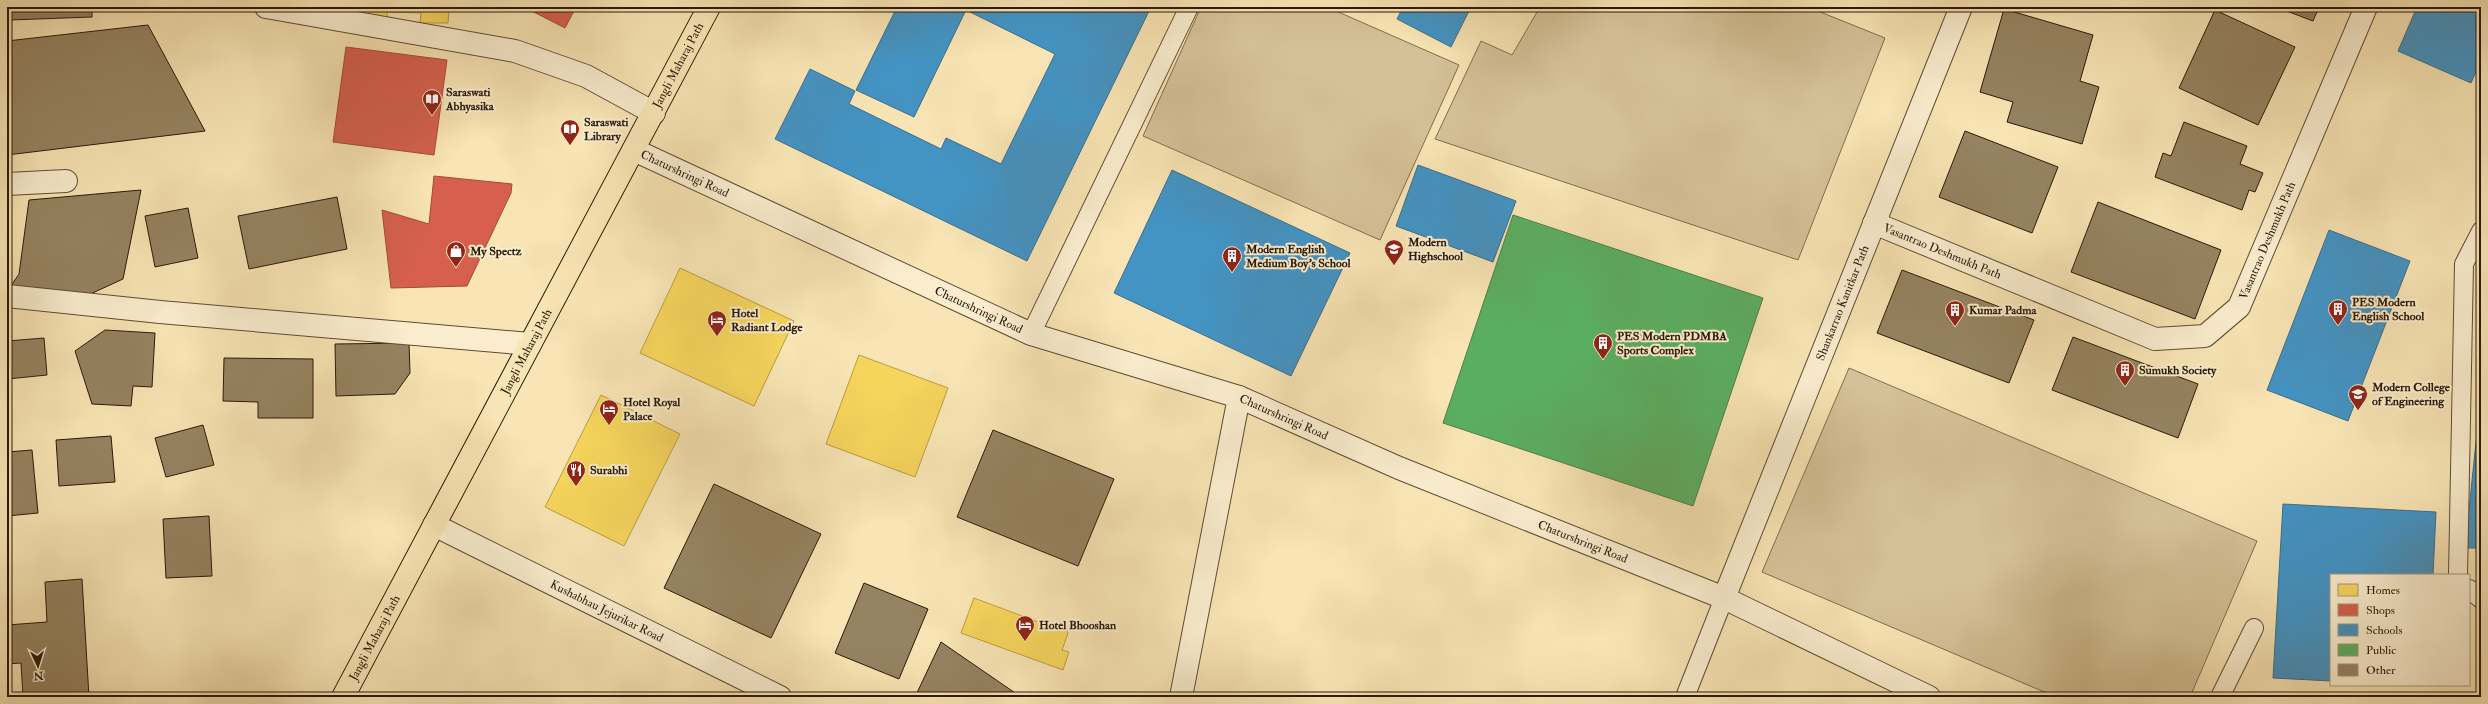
<svg xmlns="http://www.w3.org/2000/svg" width="2488" height="704" viewBox="0 0 2488 704" font-family="'IM FELL Double Pica',serif">
	<rect width="100%" height="100%" fill="#f8e4b4"/>
	<filter id="stains"><feTurbulence type="fractalNoise" baseFrequency=".005" numOctaves="4"/><feColorMatrix values="0 0 0 0 .2 0 0 0 0 .09 0 0 0 0 .02 0 0 0 .5 -.17"/></filter>
	<radialGradient id="worn" r=".72"><stop offset=".6" stop-color="#630" stop-opacity="0"/><stop offset="1" stop-color="#630" stop-opacity=".3"/></radialGradient>
	<g fill="#d5c197" stroke="#806d4f">
		<polygon points="1201,7 1327,7 1459,65 1380,240 1143,136"/>
		<polygon points="1540,7 1808,7 1885,38 1798,260 1435,139 1481,41 1512,55"/>
		<polygon points="1849,368 2257,541 2190,697 2056,697 1762,572"/>
	</g>
	<g fill="#f6d55c" stroke="#b99d42">
		<polygon points="370,7 441,7 449,9 448,23 420,23 421,13 387,12 387,21 369,21"/>
		<polygon points="680,268 794,321 754,406 640,353"/>
		<polygon points="859,355 948,388 915,477 826,444"/>
		<polygon points="601,395 680,434 624,546 545,507"/>
		<polygon points="974,598 1057,629 1060,627 1067,630 1068,633 1062,650 1069,652 1063,670 961,633"/>
	</g>
	<g fill="#d6604d" stroke="#a24b38">
		<polygon points="524,7 576,7 565,28"/>
		<polygon points="346,47 447,60 434,155 333,142"/>
		<polygon points="434,176 512,184 511,193 467,286 391,288 382,210 429,224"/>
	</g>
	<g fill="#4393c3" stroke="#3c6e8b">
		<polygon points="897,7 1151,7 1027,261 775,139 810,69 855,91 849,104 941,149 946,138 1001,164 1055,54 966,10 914,117 856,90"/>
		<polygon points="1403,7 1471,7 1451,47 1397,19"/>
		<polygon points="2417,7 2481,7 2481,60 2471,83 2398,51"/>
		<polygon points="1418,165 1516,201 1493,262 1396,226"/>
		<polygon points="1172,170 1350,253 1291,376 1114,293"/>
		<polygon points="2329,230 2410,261 2348,421 2267,390"/>
		<polygon points="2481,394 2481,548 2465,548"/>
		<polygon points="2283,504 2436,512 2433,575 2331,575 2331,681 2273,678"/>
	</g>
	<polygon fill="#5aae61" stroke="#4c8146" points="1513,215 1763,298 1693,506 1443,423"/>
	<g fill="#958361" stroke="#2a1907">
		<polygon points="10,7 92,7 92,17 10,20"/>
		<polygon points="2276,7 2319,7 2313,21"/>
		<polygon points="2004,9 2093,35 2080,81 2099,87 2082,144 2007,122 2013,102 1980,92"/>
		<polygon points="2215,10 2295,47 2258,125 2179,88"/>
		<polygon points="148,25 205,131 7,155 7,41"/>
		<polygon points="2184,122 2247,146 2240,164 2263,173 2255,192 2249,190 2242,210 2155,177 2163,153 2171,156"/>
		<polygon points="1965,131 2058,167 2032,233 1939,197"/>
		<polygon points="141,190 123,279 86,296 10,287 19,274 29,200"/>
		<polygon points="337,197 347,249 249,269 238,216"/>
		<polygon points="2098,202 2221,250 2195,319 2071,272"/>
		<polygon points="188,208 198,258 155,267 145,216"/>
		<polygon points="1902,270 2034,320 2009,383 1877,333"/>
		<polygon points="105,330 155,333 152,387 133,386 131,406 92,404 75,351"/>
		<polygon points="2073,337 2198,384 2178,438 2052,390"/>
		<polygon points="44,338 47,375 7,379 7,341"/>
		<polygon points="409,343 410,373 395,394 336,396 335,344"/>
		<polygon points="224,358 313,359 313,418 258,418 258,402 223,401"/>
		<polygon points="203,425 214,465 166,477 155,438"/>
		<polygon points="993,430 1114,479 1078,566 957,517"/>
		<polygon points="111,436 115,482 59,486 56,440"/>
		<polygon points="32,450 38,513 7,516 7,452"/>
		<polygon points="714,484 821,534 771,638 664,588"/>
		<polygon points="209,516 212,576 166,578 163,519"/>
		<polygon points="82,579 89,697 23,697 21,663 7,664 7,625 47,622 45,582"/>
		<polygon points="864,583 928,609 899,679 835,653"/>
		<polygon points="941,642 1021,697 915,697"/>
	</g>
	<g fill="none" stroke-linecap="round" stroke-linejoin="round">
		<g stroke="#5e4c32" stroke-width="20">
			<g id="service">
				<polyline points="1031,334 1189,7"/>
				<polyline points="2458,575 2464,264 2481,231"/>
				<polyline points="2469,589 2481,599"/>
				<polyline points="1685,697 1724,598"/>
				<polyline points="2220,697 2254,628"/>
			</g>
		</g>
		<g stroke="#5e4c32" stroke-width="24">
			<g id="minor">
				<polyline points="266,7 515,51 586,76 654,113"/>
				<polyline points="7,184 66,181"/>
				<path id="s1" d="M1874,223L2155,339L2205,336L2239,307L2366,7"/>
				<polyline points="7,296 160,312 530,344"/>
				<path id="s2" d="M434,525L780,697"/>
				<polyline points="1181,697 1239,397"/>
			</g>
		</g>
		<g stroke="#5e4c32" stroke-width="24">
			<g id="tertiary">
				<path id="s3" d="M634,150L1031,334L1239,397L1399,468L1724,598L1929,697"/>
				<path id="s4" d="M1724,598L1961,7"/>
			</g>
		</g>
		<g stroke="#2a1907" stroke-width="24">
			<g id="primary">
				<path id="s5" d="M343,697L709,7"/>
			</g>
		</g>
		<use href="#service" stroke="#faedce" stroke-width="18"/>
		<use href="#minor" stroke="#faedce" stroke-width="22"/>
		<use href="#tertiary" stroke="#faedce" stroke-width="22"/>
		<use href="#primary" stroke="#f8e4b4" stroke-width="22"/>
	</g>
	<defs>
		<g id="library-pin" transform="scale(1)"><path d="M0 17L-7.5 6A9.5 9.5 0 1 1 7.5 6Z" fill="#8f2418" stroke="#faedce"/><path d="M-6-4Q-3-5.5-.7-3.5V5Q-3 3-6 4ZM6-4Q3-5.5 .7-3.5V5Q3 3 6 4Z" fill="#fff"/></g>
		<g id="school-pin" transform="scale(1)"><path d="M0 17L-7.5 6A9.5 9.5 0 1 1 7.5 6Z" fill="#8f2418" stroke="#faedce"/><path d="M0-5L7-2L0 1L-7-2ZM-4 1L0 2.5L4 1V4Q0 6-4 4Z" fill="#fff"/></g>
		<g id="shop-pin" transform="scale(1)"><path d="M0 17L-7.5 6A9.5 9.5 0 1 1 7.5 6Z" fill="#8f2418" stroke="#faedce"/><path d="M-5-2.5h2.3a2.7 3.5 0 0 1 5.4 0H5L5.5 6h-11ZM-1.5-2.5h3a1.5 2.3 0 0 0-3 0Z" fill="#fff"/></g>
		<g id="building-pin" transform="scale(1)"><path d="M0 17L-7.5 6A9.5 9.5 0 1 1 7.5 6Z" fill="#8f2418" stroke="#faedce"/><path d="M-4-6H4V6H1V3H-1V6H-4ZM-2.5-4.3h1.7v1.8h-1.7ZM.8-4.3h1.7v1.8H.8ZM-2.5-1h1.7V.8h-1.7ZM.8-1h1.7V.8H.8Z" fill="#fff"/></g>
		<g id="hotel-pin" transform="scale(1)"><path d="M0 17L-7.5 6A9.5 9.5 0 1 1 7.5 6Z" fill="#8f2418" stroke="#faedce"/><path d="M-6-4.5h1.5V1H6V5H4.5V3h-9V5H-6ZM-4 0a1.8 1.8 0 1 1 3.6 0ZM.5 0V-2.5h3Q6-2.5 6 0Z" fill="#fff"/></g>
		<g id="university-pin" transform="scale(1)"><path d="M0 17L-7.5 6A9.5 9.5 0 1 1 7.5 6Z" fill="#8f2418" stroke="#faedce"/><path d="M0-5L7-2L0 1L-7-2ZM-4 1L0 2.5L4 1V4Q0 6-4 4Z" fill="#fff"/></g>
		<g id="restaurant-pin" transform="scale(1)"><path d="M0 17L-7.5 6A9.5 9.5 0 1 1 7.5 6Z" fill="#8f2418" stroke="#faedce"/><path d="M-5-6h1v4h1v-4h1v4h1v-4h1v5L-1.5 .5V6h-2V.5L-5-1ZM5-6V6H3V1.5H1.5Q1.5-4 5-6Z" fill="#fff"/></g>
	</defs>
	<g fill-rule="evenodd">
		<use href="#library-pin" x="432" y="99"/>
		<use href="#library-pin" x="570" y="129"/>
		<use href="#school-pin" x="1394" y="249"/>
		<use href="#shop-pin" x="456" y="251"/>
		<use href="#building-pin" x="1232" y="256"/>
		<use href="#building-pin" x="2338" y="309"/>
		<use href="#building-pin" x="1955" y="310"/>
		<use href="#hotel-pin" x="717" y="320"/>
		<use href="#building-pin" x="1603" y="343"/>
		<use href="#building-pin" x="2125" y="370"/>
		<use href="#university-pin" x="2358" y="394"/>
		<use href="#hotel-pin" x="609" y="409"/>
		<use href="#restaurant-pin" x="576" y="470"/>
		<use href="#hotel-pin" x="1025" y="625"/>
	</g>
	<g text-anchor="middle" dominant-baseline="central" stroke-width="4" stroke-linejoin="round" paint-order="stroke">
		<g font-size="12" fill="#2a1907" stroke="#faedce">
			<text stroke="none"><textPath href="#s5" startOffset="715">Jangli Maharaj Path</textPath></text>
			<text stroke="none"><textPath href="#s3" startOffset="56">Chaturshringi Road</textPath></text>
			<text stroke="none"><textPath href="#s1" startOffset="471">Vasantrao Deshmukh Path</textPath></text>
			<text stroke="none"><textPath href="#s1" startOffset="74">Vasantrao Deshmukh Path</textPath></text>
			<text stroke="none"><textPath href="#s4" startOffset="318">Shankarrao Kanitkar Path</textPath></text>
			<text stroke="none"><textPath href="#s3" startOffset="380">Chaturshringi Road</textPath></text>
			<text stroke="none"><textPath href="#s5" startOffset="391">Jangli Maharaj Path</textPath></text>
			<text stroke="none"><textPath href="#s3" startOffset="704">Chaturshringi Road</textPath></text>
			<text stroke="none"><textPath href="#s3" startOffset="1028">Chaturshringi Road</textPath></text>
			<text stroke="none"><textPath href="#s2" startOffset="193">Kushabhau Jejurikar Road</textPath></text>
			<text stroke="none"><textPath href="#s5" startOffset="67">Jangli Maharaj Path</textPath></text>
		</g>
		<g font-size="12" font-weight="bold" fill="#2a1907" stroke="#faedce" text-anchor="start">
			<text x="446" y="92">Saraswati<tspan x="446" dy="14">Abhyasika</tspan></text>
			<text x="584" y="122">Saraswati<tspan x="584" dy="14">Library</tspan></text>
			<text x="1408" y="242">Modern<tspan x="1408" dy="14">Highschool</tspan></text>
			<text x="1246" y="249">Modern English<tspan x="1246" dy="14">Medium Boy's School</tspan></text>
			<text x="470" y="251">My Spectz</text>
			<text x="2352" y="302">PES Modern<tspan x="2352" dy="14">English School</tspan></text>
			<text x="1969" y="310">Kumar Padma</text>
			<text x="731" y="313">Hotel<tspan x="731" dy="14">Radiant Lodge</tspan></text>
			<text x="1617" y="336">PES Modern PDMBA<tspan x="1617" dy="14">Sports Complex</tspan></text>
			<text x="2139" y="370">Sumukh Society</text>
			<text x="2372" y="387">Modern College<tspan x="2372" dy="14">of Engineering</tspan></text>
			<text x="623" y="402">Hotel Royal<tspan x="623" dy="14">Palace</tspan></text>
			<text x="590" y="470">Surabhi</text>
			<text x="1039" y="625">Hotel Bhooshan</text>
		</g>
	</g>
	<rect width="2488" height="704" fill="none" stroke="#f8e4b4" stroke-width="24"/>
	<rect x="8" y="8" width="2472" height="688" fill="none" stroke="#2a1907" stroke-width="2"/>
	<rect x="12" y="12" width="2464" height="680" fill="none" stroke="#2a1907"/>
	<rect x="2330" y="574" width="140" height="112" fill="#faedce" stroke="#a7987e"/>
	<rect x="2338" y="584" width="20" height="12" fill="#f6d55c" stroke="#a7987e"/>
	<text x="2366" y="594" font-size="12" fill="#2a1907">Homes</text>
	<rect x="2338" y="604" width="20" height="12" fill="#d6604d" stroke="#a7987e"/>
	<text x="2366" y="614" font-size="12" fill="#2a1907">Shops</text>
	<rect x="2338" y="624" width="20" height="12" fill="#4393c3" stroke="#a7987e"/>
	<text x="2366" y="634" font-size="12" fill="#2a1907">Schools</text>
	<rect x="2338" y="644" width="20" height="12" fill="#5aae61" stroke="#a7987e"/>
	<text x="2366" y="654" font-size="12" fill="#2a1907">Public</text>
	<rect x="2338" y="664" width="20" height="12" fill="#958361" stroke="#a7987e"/>
	<text x="2366" y="674" font-size="12" fill="#2a1907">Other</text>
	<g transform="translate(38 666) rotate(176)" stroke="#faedce" stroke-width="3" paint-order="stroke">
	<path d="M0-3L7 15L0 10L-7 15Z" fill="#2a1907"/>
	<text y="-6" font-size="11" font-weight="bold" text-anchor="middle" fill="#2a1907">N</text>
	</g>
	<rect width="100%" height="100%" filter="url(#stains)"/>
	<rect width="100%" height="100%" fill="url(#worn)"/>
</svg>
